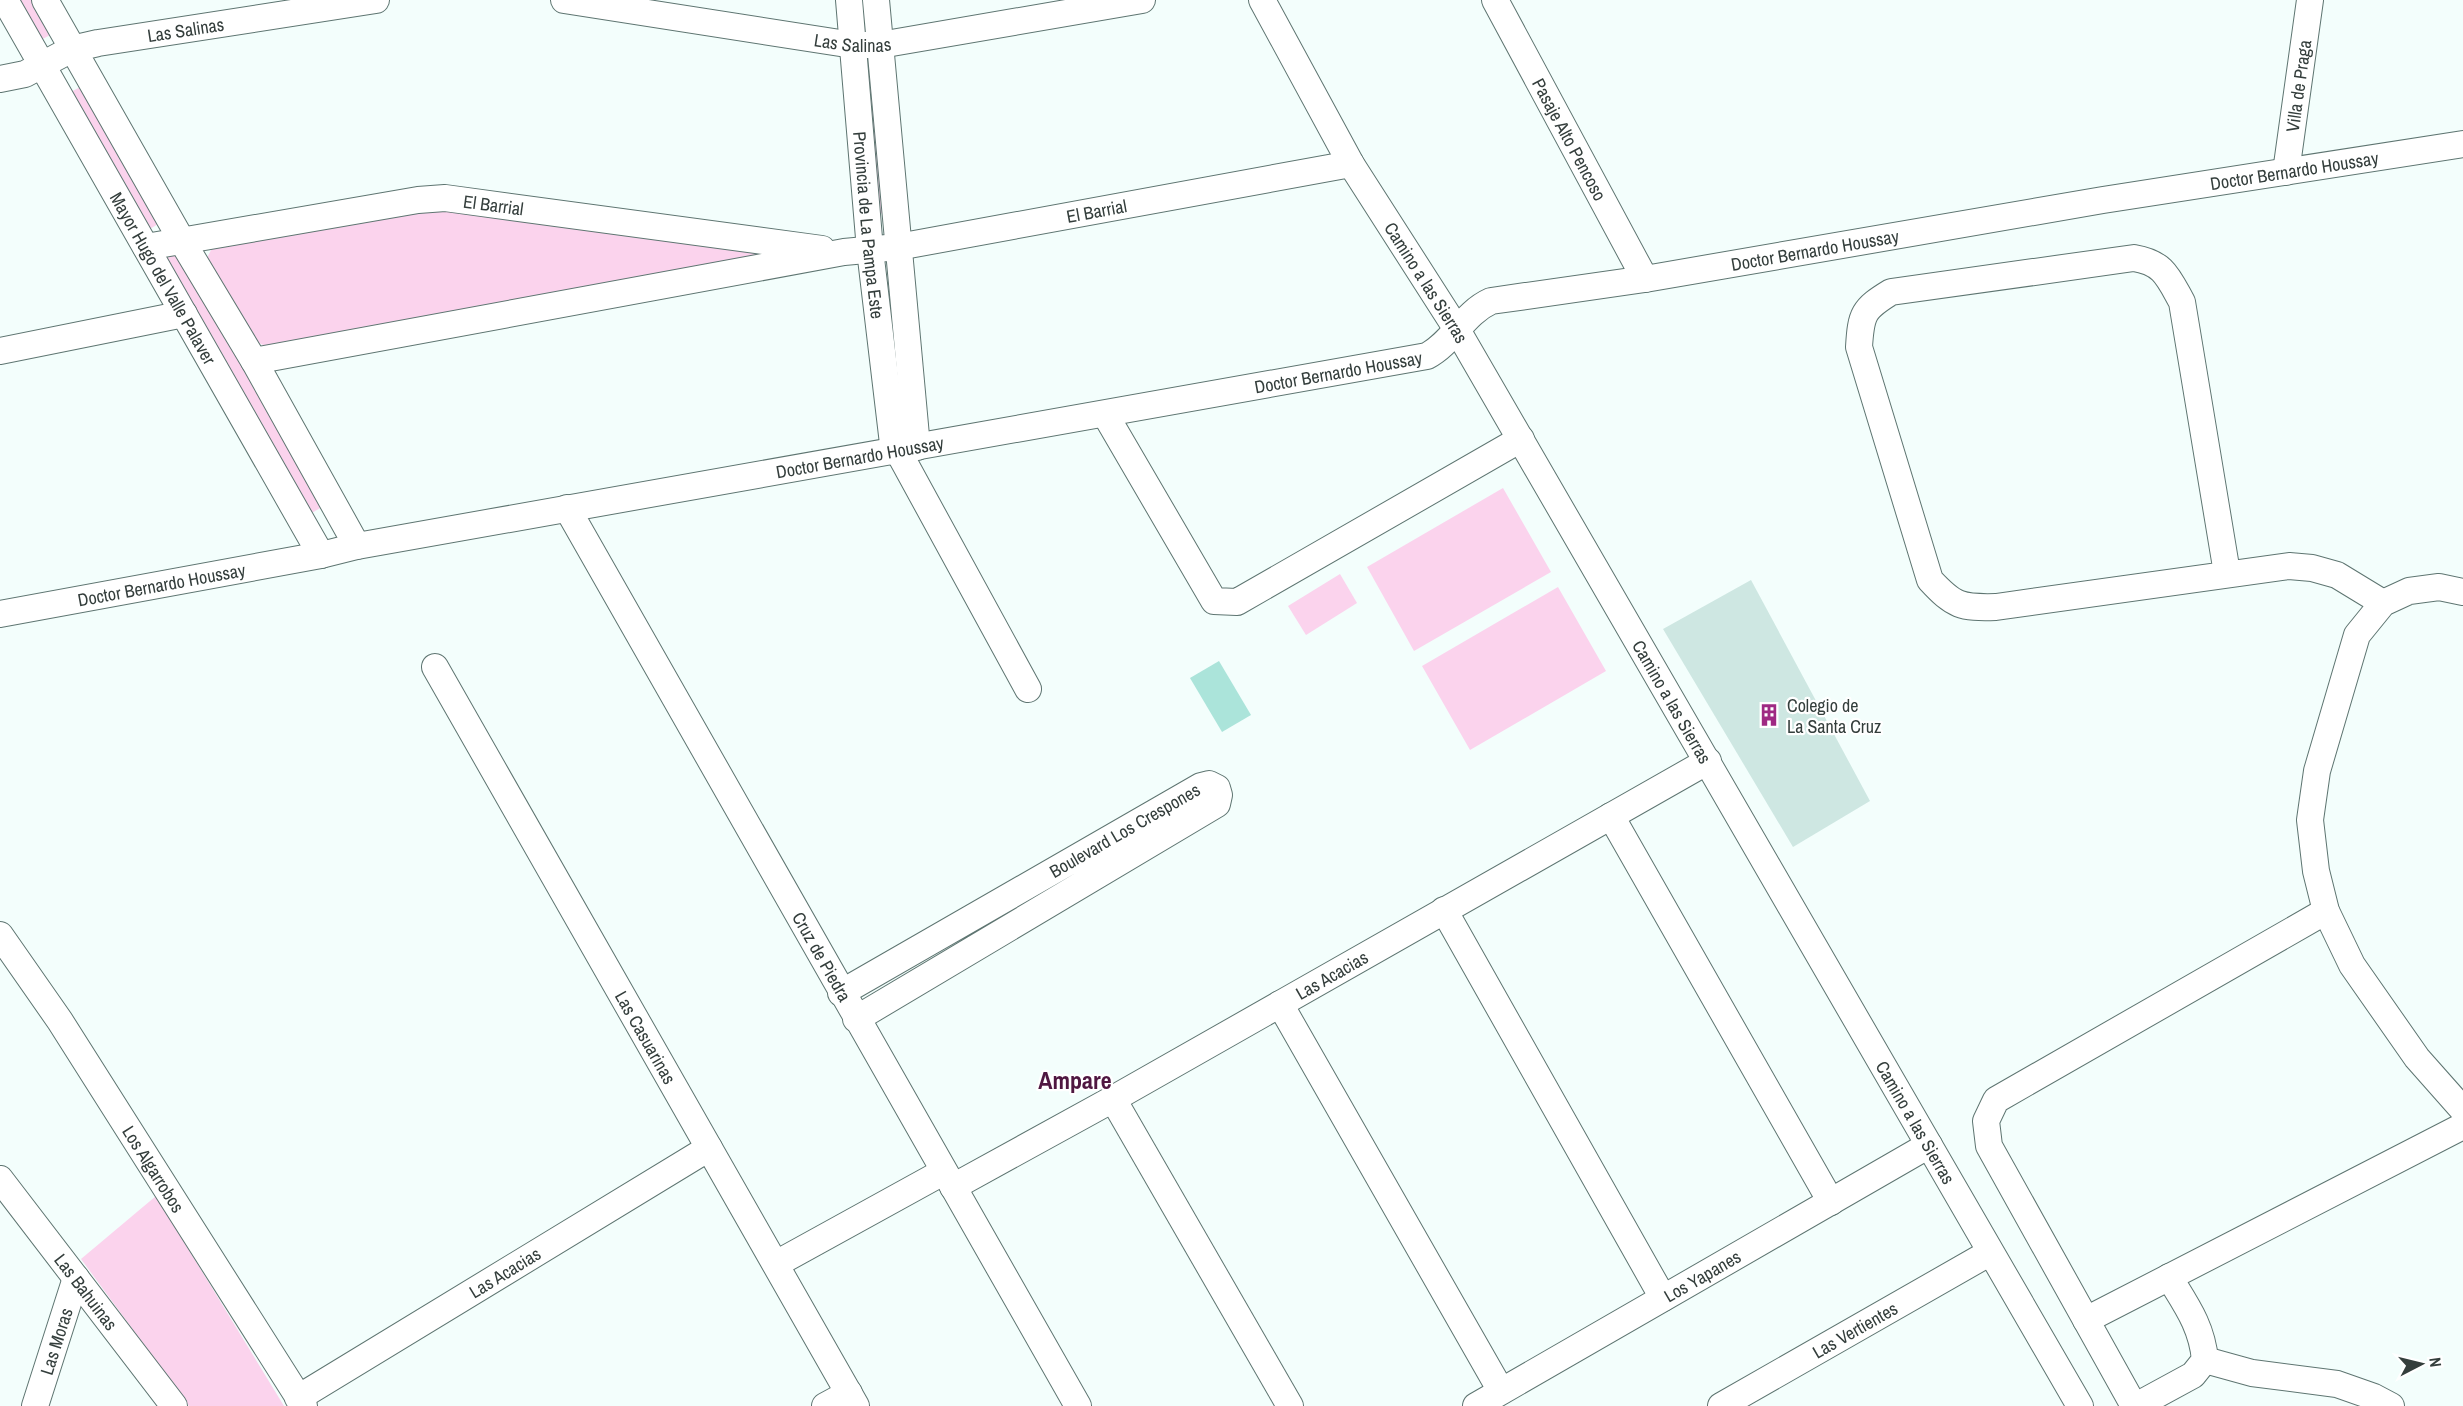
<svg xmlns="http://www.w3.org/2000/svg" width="2463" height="1406" viewBox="0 0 2463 1406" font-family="'Archivo Narrow',sans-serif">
	<rect width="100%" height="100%" fill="#f3fefc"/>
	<g fill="#fbd3ed">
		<polygon points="16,0 32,0 52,34 39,41"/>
		<polygon points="872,74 885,213 878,214 865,75"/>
		<polygon points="82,86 160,223 148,230 69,93"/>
		<polygon points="436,207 756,249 760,257 757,263 265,346 253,340 207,258 214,244"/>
		<polygon points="176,252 322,507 310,514 164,259"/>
		<polygon points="1503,488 1551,572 1414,651 1367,567"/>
		<polygon points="1340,574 1357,603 1306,635 1288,606"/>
		<polygon points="1558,587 1606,671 1470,750 1422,666"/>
		<polygon points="156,1196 284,1406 189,1406 81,1259"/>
	</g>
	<polygon fill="#abe4da" points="1219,661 1251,715 1222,732 1190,678"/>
	<polygon fill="#cee7e2" points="1751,580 1870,801 1793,847 1663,629"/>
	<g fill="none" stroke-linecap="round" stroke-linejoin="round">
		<g stroke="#5e7571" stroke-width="28">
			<g id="minor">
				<path id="s1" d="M5,0L321,555"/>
				<polyline points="45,0 182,241 254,361 357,546"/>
				<path id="s2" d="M564,0L853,45H880L1142,0"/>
				<path id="s3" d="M849,0L870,250L894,452"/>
				<polyline points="876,0 917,447"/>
				<path id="s4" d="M1262,0L1351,164L1456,328L2080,1406"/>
				<path id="s5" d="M1495,0L1645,279"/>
				<path id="s6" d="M0,79L25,74L72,49L98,43L376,0"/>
				<path id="s7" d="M2286,172L2310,0"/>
				<path id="s8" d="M146,247L418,200L445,198L822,249"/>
				<polyline points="0,351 184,314"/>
				<path id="s9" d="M254,361L844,252L898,247L1351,164"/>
				<polyline points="1105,414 1214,601 1237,602 1521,439"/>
				<polyline points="898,451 1028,689"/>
				<path id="s10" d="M567,508L1078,1406"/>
				<path d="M2227,573L2182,302C2168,277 2164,263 2134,258L1891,292C1863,309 1861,314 1859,347L1930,580C1954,606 1961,608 1996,607L2289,566L2312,568L2337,575L2383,603"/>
				<polyline points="2463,592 2439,587 2409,591 2383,603 2357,635 2317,771 2310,820 2316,871 2326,911 2352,965 2417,1058 2463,1110"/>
				<path id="s11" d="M0,614L321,555L357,546L1427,356C1452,343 1464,313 1491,301L1645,279L2103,200L2463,144"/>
				<path id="s12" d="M435,667L856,1406"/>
				<polyline points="1611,816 1831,1202"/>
				<polyline points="1444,910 1663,1298"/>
				<path id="s13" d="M0,935L60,1021L304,1406"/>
				<path id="s14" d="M841,993L1201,786L1209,784L1217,788L1219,795L1217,804L856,1019"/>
				<polyline points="1280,1004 1501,1391"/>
				<polyline points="1113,1099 1290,1406"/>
				<path id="s15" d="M0,1179L174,1406"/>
				<path id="s16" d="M953,1187L1113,1099L1708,761"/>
				<polyline points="776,1264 943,1172"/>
				<polyline points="2086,1320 2463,1126"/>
				<polyline points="2205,1360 2252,1373 2337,1384 2374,1397 2391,1406"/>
				<path id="s17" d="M298,1398L709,1148"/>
				<path id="s18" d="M35,1406L76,1278"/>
				<polyline points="825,1406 849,1393"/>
				<path id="s19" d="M1476,1406L1929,1145"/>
				<path id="s20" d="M1721,1406L1989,1253"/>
				<polyline points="2134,1406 1989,1146 1986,1121 1996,1100 2326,911"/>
				<path d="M2136,1406L2193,1375L2205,1360C2202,1326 2186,1305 2169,1277"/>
			</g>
		</g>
		<use href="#minor" stroke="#fff" stroke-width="26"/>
	</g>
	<defs>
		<g id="building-bare" transform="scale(1.8)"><path d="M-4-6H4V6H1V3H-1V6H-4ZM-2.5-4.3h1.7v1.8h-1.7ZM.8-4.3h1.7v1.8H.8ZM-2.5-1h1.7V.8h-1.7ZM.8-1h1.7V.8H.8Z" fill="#9f2983" stroke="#fff" stroke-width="2.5" paint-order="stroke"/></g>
	</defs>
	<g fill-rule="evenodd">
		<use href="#building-bare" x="1769" y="715"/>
	</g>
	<g text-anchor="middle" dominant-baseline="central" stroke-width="4.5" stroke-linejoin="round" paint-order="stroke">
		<g font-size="18" fill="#343e3c" stroke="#fff">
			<text stroke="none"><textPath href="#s6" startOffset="194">Las Salinas</textPath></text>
			<text stroke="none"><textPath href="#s2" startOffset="292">Las Salinas</textPath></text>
			<text stroke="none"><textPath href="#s7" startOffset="87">Villa de Praga</textPath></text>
			<text stroke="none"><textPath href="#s5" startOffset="158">Pasaje Alto Pencoso</textPath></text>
			<text stroke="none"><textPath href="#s11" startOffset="2349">Doctor Bernardo Houssay</textPath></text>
			<text stroke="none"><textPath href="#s8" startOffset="352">El Barrial</textPath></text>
			<text stroke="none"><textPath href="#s9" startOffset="856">El Barrial</textPath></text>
			<text stroke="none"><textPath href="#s3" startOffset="226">Provincia de La Pampa Este</textPath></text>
			<text stroke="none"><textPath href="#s11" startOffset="1863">Doctor Bernardo Houssay</textPath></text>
			<text stroke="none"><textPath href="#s1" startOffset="320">Mayor Hugo del Valle Palaver</textPath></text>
			<text stroke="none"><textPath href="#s4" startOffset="327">Camino a las Sierras</textPath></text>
			<text stroke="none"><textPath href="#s11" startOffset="1360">Doctor Bernardo Houssay</textPath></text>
			<text stroke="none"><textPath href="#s11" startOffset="874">Doctor Bernardo Houssay</textPath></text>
			<text stroke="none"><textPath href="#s11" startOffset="164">Doctor Bernardo Houssay</textPath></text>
			<text stroke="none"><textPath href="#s4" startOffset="813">Camino a las Sierras</textPath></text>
			<text stroke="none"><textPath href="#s14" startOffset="327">Boulevard Los Crespones</textPath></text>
			<text stroke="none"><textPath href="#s10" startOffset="516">Cruz de Piedra</textPath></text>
			<text stroke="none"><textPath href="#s16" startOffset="434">Las Acacias</textPath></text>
			<text stroke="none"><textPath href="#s12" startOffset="426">Las Casuarinas</textPath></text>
			<text stroke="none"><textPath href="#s4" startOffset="1299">Camino a las Sierras</textPath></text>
			<text stroke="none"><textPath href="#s13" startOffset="280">Los Algarrobos</textPath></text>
			<text stroke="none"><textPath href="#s17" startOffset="242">Las Acacias</textPath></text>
			<text stroke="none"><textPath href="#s19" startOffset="261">Los Yapanes</textPath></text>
			<text stroke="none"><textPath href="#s15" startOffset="142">Las Bahuinas</textPath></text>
			<text stroke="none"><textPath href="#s20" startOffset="154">Las Vertientes</textPath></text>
			<text stroke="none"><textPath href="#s18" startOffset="68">Las Moras</textPath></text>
		</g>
		<g font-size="18" fill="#343e3c" stroke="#fff" text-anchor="start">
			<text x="1787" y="705">Colegio de<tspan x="1787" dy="21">La Santa Cruz</tspan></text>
		</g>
		<g font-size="24" font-weight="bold" fill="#4f1741" stroke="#fff">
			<text x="1075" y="1080">Ampare</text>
		</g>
	</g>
	<g transform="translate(2421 1364) rotate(83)" stroke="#ffffff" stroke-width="4.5" paint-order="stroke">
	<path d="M0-4.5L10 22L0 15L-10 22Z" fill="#343e3c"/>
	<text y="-9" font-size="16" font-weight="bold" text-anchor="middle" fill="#343e3c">N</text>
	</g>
</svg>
